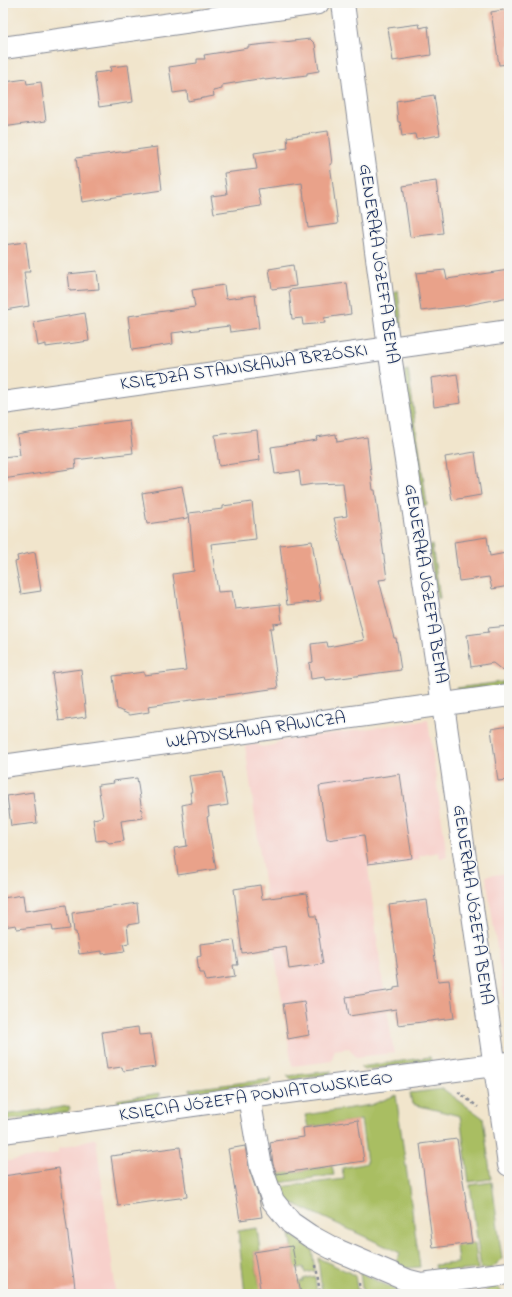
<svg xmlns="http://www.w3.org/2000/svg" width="512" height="1297" viewBox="0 0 512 1297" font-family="'Indie Flower',sans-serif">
	<rect width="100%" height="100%" fill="#f6f6f2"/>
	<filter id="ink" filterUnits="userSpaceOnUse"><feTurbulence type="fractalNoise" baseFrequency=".025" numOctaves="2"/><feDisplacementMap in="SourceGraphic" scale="8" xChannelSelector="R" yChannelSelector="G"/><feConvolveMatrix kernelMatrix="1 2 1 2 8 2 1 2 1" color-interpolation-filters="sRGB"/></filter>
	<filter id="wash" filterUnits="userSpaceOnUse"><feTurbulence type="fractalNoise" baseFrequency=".012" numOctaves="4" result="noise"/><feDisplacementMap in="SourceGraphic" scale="16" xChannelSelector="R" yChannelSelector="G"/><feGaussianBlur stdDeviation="0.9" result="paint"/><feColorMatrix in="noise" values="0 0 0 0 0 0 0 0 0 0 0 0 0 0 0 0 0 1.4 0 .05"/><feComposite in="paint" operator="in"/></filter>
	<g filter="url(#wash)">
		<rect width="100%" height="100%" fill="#f1e5cc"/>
		<g fill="#f7d0cb">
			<polygon points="428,720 447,857 440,858 439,852 419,856 420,860 368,867 382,977 394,1053 356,1057 349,1048 334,1050 332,1061 292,1066 268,909 245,746 256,744 261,747 274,745 279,741"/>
			<polygon points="509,873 509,1027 486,876"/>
			<polygon points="92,1139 96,1139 114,1277 115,1294 3,1294 3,1162 58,1153 58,1149"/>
		</g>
		<g fill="#a9be62" stroke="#627660">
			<polygon points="398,290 402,327 399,327 394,293"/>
			<polygon points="408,370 427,505 423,506 404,371"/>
			<polygon points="429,545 432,545 440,598 437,599"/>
			<polygon points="509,681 509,685 458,692 457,688"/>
			<polygon points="430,1057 431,1061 364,1070 360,1067"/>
			<polygon points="332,1071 330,1074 327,1075 291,1080 287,1076"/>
			<polygon points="271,1079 269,1083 194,1094 190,1091 190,1089"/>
			<polygon points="443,1089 483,1118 491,1179 469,1182 460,1116 412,1104 410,1093"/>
			<polygon points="160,1093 160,1096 157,1099 120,1104 117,1100"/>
			<polygon points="396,1095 420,1267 396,1269 394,1269 400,1253 286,1200 280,1187 344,1179 342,1168 367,1163 361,1120 308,1127 305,1115 371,1105"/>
			<polygon points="69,1106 70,1108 68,1112 3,1121 3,1115"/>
			<polygon points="332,1166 334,1175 279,1183 279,1174"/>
			<polygon points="492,1182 502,1259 492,1268 481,1269 470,1185"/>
			<polygon points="257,1228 260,1251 254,1252 261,1294 245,1294 238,1231"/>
			<polygon points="290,1234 312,1249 315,1271 305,1273 303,1267 296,1269"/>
			<polygon points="475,1243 478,1269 437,1273 435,1265 458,1263 456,1246"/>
			<polygon points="318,1258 355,1275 358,1294 322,1294"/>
			<polygon points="360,1273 401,1292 401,1294 363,1294"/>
			<polygon points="315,1276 317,1294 301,1294 298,1282 303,1281 303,1279"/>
			<polygon points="495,1285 505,1294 483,1294 490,1286"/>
		</g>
		<g id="blocks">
			<g fill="#e9a28a">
				<polygon points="509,9 509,64 499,65 491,12"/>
				<polygon points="419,24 420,28 428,26 431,55 393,61 388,28"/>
				<polygon points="310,39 315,44 319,71 307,73 307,75 265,80 264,78 222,85 222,89 213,91 214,96 188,101 187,91 173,93 169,67 197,63 197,59 205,59 204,55 248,48 248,46"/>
				<polygon points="128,65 133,102 99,107 94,73 111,71 110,67"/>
				<polygon points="26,79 27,84 41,82 46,121 3,127 3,86 6,85 5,82"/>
				<polygon points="434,95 440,135 416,139 415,134 402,136 400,122 398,122 396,101"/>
				<polygon points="328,131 332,164 330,164 338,224 308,228 302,183 258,189 261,206 214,213 211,196 227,194 224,173 257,169 254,153 288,148 287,137"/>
				<polygon points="157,147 162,190 82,202 76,158"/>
				<polygon points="436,181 443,233 410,237 403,186"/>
				<polygon points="26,242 30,272 24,272 29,306 5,310 3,292 3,245"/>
				<polygon points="293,265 296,286 272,289 269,269"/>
				<polygon points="445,270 447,279 509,270 509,297 468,305 421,311 416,273"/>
				<polygon points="97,271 99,289 70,291 68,274"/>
				<polygon points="347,283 351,314 324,318 325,323 303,325 302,318 292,319 289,290"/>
				<polygon points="224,285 226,299 255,295 259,328 230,332 229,326 172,333 173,344 132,350 128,316 195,307 192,290"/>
				<polygon points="85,313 89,341 46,347 46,344 38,346 34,322"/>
				<polygon points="457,374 461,403 434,407 431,378"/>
				<polygon points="129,420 133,453 75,460 76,468 3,479 3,457 20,455 17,435 28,433"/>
				<polygon points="257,430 260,460 219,466 215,435"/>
				<polygon points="336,434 337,442 367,437 373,490 375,490 387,579 379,580 394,638 396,638 401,670 326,680 325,677 311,679 309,663 313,662 311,644 327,642 328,647 364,640 334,518 347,516 343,483 313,484 301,486 299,471 275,474 271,447 317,440 316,437"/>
				<polygon points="475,452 481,495 452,500 445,457"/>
				<polygon points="182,486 188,518 147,524 142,493"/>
				<polygon points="252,502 256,539 211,544 218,592 232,591 235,609 280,604 282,623 273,624 274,628 270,628 278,688 148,706 149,712 130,715 117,709 113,676 144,672 144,675 186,670 173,574 194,571 189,513 223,509 223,506"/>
				<polygon points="487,537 490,556 506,553 509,565 509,586 492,589 489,577 459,581 454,542"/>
				<polygon points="312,541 321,601 287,605 280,545"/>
				<polygon points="35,552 41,591 21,594 15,562 18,561 17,556"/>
				<polygon points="509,626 509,661 503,671 493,663 471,667 467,635 489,632 488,628"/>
				<polygon points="81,669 86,717 59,721 52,673"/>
				<polygon points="509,726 509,780 498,781 491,729"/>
				<polygon points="222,772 228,805 208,808 209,816 207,817 216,869 178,875 174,848 187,846 182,805 192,803 190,792 192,792 189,776"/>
				<polygon points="400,774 412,858 368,864 364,835 327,840 319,786"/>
				<polygon points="137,778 143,818 121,821 124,841 109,843 105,840 96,841 93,819 103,817 98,785 114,783 113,781"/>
				<polygon points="33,792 37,823 11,826 7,796"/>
				<polygon points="260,885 262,899 307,893 311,916 316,916 323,964 289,969 286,946 242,953 234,889"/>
				<polygon points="23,895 25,911 66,905 70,929 53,931 52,925 17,929 16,925 3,927 3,898"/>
				<polygon points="427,900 438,981 449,980 454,1018 398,1025 396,1009 349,1016 346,997 394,990 394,988 400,987 389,905"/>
				<polygon points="137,903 139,923 127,925 129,943 123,944 125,951 102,954 102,951 79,954 76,932 74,932 72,913"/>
				<polygon points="234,940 238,965 233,965 235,977 206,981 204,973 199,973 197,957 201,956 200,944"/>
				<polygon points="304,1001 309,1035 288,1039 283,1004"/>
				<polygon points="138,1027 139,1035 151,1034 156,1067 123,1071 122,1067 107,1069 102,1032"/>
				<polygon points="358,1120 364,1161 277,1174 273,1164 270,1143 274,1142 274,1141 304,1137 303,1128"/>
				<polygon points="457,1139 472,1243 433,1248 420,1144"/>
				<polygon points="245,1146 249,1169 259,1198 262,1217 240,1220 228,1149"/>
				<polygon points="180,1147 187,1197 118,1206 111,1156"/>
				<polygon points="59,1168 75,1288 32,1294 3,1294 3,1176"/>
				<polygon points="292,1246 301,1294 261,1294 254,1252"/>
			</g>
		</g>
	</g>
	<g filter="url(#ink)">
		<use href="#blocks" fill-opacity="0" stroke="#868a95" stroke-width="1"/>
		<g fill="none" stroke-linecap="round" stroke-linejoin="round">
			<g stroke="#868a95" stroke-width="24">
				<g id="minor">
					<polyline points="343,3 389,348 443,705 509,1165"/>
					<polyline points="3,48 318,3"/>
					<polyline points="3,403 509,331"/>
					<polyline points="3,766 509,695"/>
					<polyline points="249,1097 261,1167 273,1201 291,1223 310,1236 332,1248 409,1281 421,1284 509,1273"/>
					<polyline points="3,1132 249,1097 509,1063"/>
				</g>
			</g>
			<g stroke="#868a95" stroke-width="2.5" stroke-dasharray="3 3" stroke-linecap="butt">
				<polyline points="458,1092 478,1107"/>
				<polyline points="316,1265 320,1294"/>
				<polyline points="359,1283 360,1294"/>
			</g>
			<use href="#minor" stroke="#fff" stroke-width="22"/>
		</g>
	</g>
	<g text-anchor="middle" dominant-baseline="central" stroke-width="3" stroke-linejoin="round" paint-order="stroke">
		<g font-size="18" fill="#1b2f5e" stroke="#f6f6f2">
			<text transform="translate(378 264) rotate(82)">GENERAŁA JÓZEFA BEMA</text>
			<text transform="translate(244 368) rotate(-8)">KSIĘDZA STANISŁAWA BRZÓSKI</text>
			<text transform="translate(425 584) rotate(81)">GENERAŁA JÓZEFA BEMA</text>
			<text transform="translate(256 731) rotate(-8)">WŁADYSŁAWA RAWICZA</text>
			<text transform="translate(472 905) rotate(82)">GENERAŁA JÓZEFA BEMA</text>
			<text transform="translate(256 1097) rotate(-8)">KSIĘCIA JÓZEFA PONIATOWSKIEGO</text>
		</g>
	</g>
	<rect width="512" height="1297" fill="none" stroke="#f6f6f2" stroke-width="16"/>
</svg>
